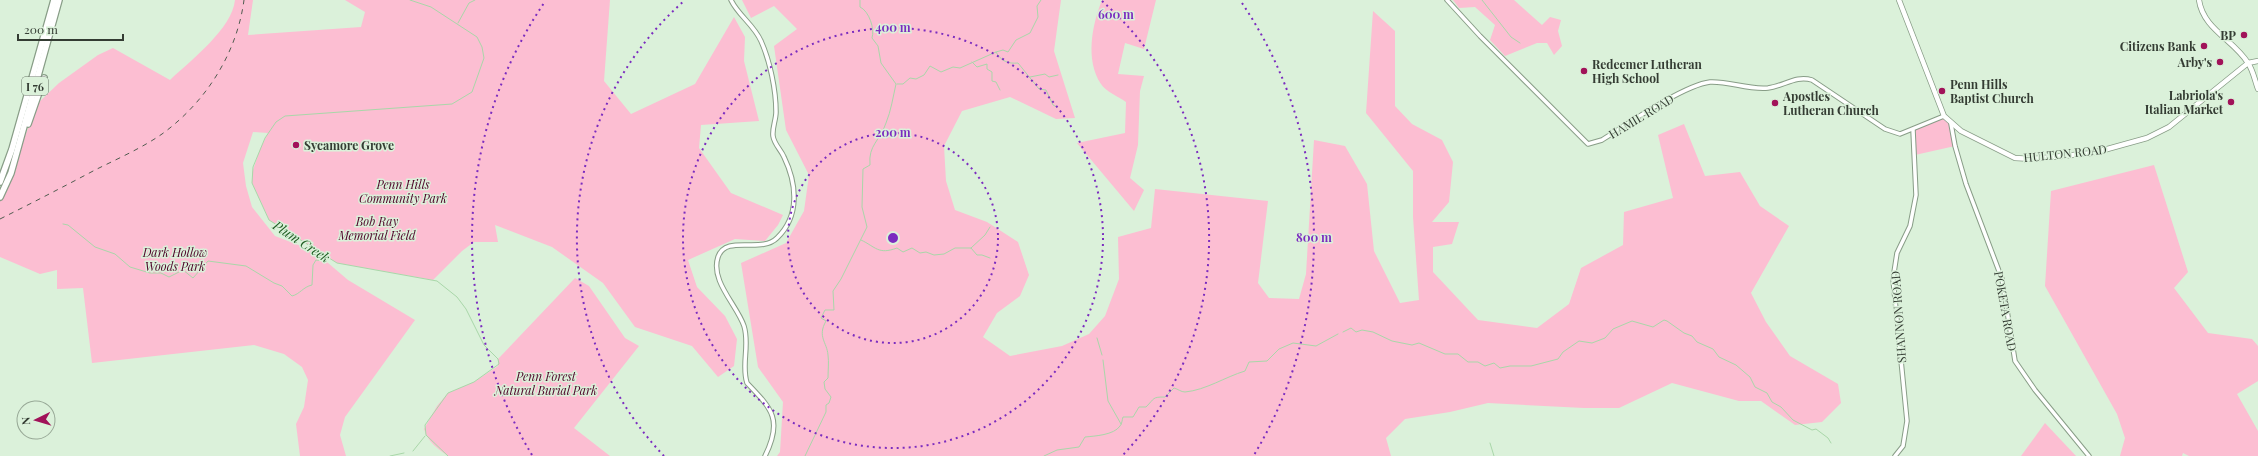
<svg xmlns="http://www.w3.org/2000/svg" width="2258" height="456" viewBox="0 0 2258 456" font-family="'Playfair Display',serif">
	<rect width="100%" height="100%" fill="#dbf1da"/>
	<g fill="#fcbed2">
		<path d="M235,0H253L248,35L361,27L365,12L345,0H610L604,81L631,114L695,84L734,17L745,37L744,61L759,121L701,125L699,148L731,193L783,215L778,225L765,241L735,239L688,260L697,287L725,316L737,339L734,366L718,377L692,346L635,327L603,283L552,247L495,225L498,242H474L462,251L433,280L337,263L269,220L252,183V173L260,149L268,133L253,132L243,163L246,186L252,207L275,236L314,251L348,280L415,320L345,417L340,435L346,456H300L296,424L304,407L308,380L302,367L284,354L254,345L92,363L83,288L57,289V270L40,274L0,257V199L38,103L59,83L98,55L113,48L170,80C191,60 232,29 235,0Z"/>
		<polygon points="742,0 1061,0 1054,51 1075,118 1056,119 1010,97 962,111 944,146 946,181 955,210 987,222 1018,242 1029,275 1020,296 997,313 983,337 1010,356 1062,346 1089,334 1105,316 1119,279 1118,237 1151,228 1155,189 1268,201 1258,283 1269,298 1299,299 1306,274 1314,140 1345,146 1367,184 1374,251 1400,303 1419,300 1413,217 1413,171 1366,113 1373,11 1395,31 1395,106 1412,124 1442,140 1453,162 1449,202 1432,222 1459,222 1452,244 1433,247 1433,272 1478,320 1537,328 1569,304 1581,268 1623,245 1624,212 1673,198 1658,135 1684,124 1705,176 1740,172 1760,206 1789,226 1751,293 1766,322 1790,356 1838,384 1841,403 1822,422 1795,425 1761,401 1739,401 1672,383 1619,408 1584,408 1488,403 1450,412 1405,419 1386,438 1391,456 777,456 780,452 783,402 758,367 741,263 786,243 804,211 809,175 786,130 774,46 797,29 774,6 751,18"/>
		<path d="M1102,0H1156L1144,49L1125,43L1118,74L1144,76L1140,91L1138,145L1130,178L1144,190L1134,211L1077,143L1125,133L1126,102C1119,97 1105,91 1101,84C1085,60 1092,25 1102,0Z"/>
		<polygon points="1453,0 1514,0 1542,25 1550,17 1561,20 1558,31 1562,46 1554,55 1547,43 1537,43 1505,56 1490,40 1495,25 1475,7 1459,8"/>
		<polygon points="1944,116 1951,124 1955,146 1915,155 1913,130"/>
		<polygon points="2154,165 2188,272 2174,288 2208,333 2252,339 2258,346 2258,381 2237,394 2258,431 2258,456 2189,456 2183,453 2182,456 2120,456 2125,438 2117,414 2045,286 2051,191"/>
		<path d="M575,278L589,286L625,338L639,346L574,428L610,456H448C438,449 427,441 424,429L437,406L448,393L474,382L498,366V359Z"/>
		<polygon points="2045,423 2076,456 2021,456"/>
	</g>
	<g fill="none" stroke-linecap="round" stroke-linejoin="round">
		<g stroke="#a9d7a9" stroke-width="1">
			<polyline points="410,0 431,7 477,37 482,47 484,58 472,92 452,104 285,116 276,122 265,138 253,167 252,183 269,220 337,263 437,281 457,297 466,309 484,345 498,359 499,364 474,382 448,393 425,425 426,435 448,456"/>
			<polyline points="1482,0 1511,37 1520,43"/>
			<polyline points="458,23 469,3 475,0"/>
			<polyline points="996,52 1003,50 1008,52 1016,40 1030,33 1038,17 1037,6 1041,0"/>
			<polyline points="972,62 977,67 987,64 987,69 992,72 992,81 996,82 1000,90"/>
			<polyline points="1030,77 1045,74 1049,77 1058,75"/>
			<path d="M897,84H903L910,78L916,79L924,75L930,66L941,72L953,67L960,68L996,52C1001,61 1008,64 1018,63L1039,89L1046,90L1053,105L1057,107"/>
			<path d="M63,224L68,225L95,247L115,254L130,267L150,273H161L169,277L183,270L193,278L208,261L246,266L274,283L282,286L292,296C300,294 303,287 312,285L313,265L316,260L325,261L328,259"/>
			<path d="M861,240C876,247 878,255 897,248L903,252L912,248L920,253L926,252L934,255L944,254L955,248H971L977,255H982L990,258"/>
			<polyline points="971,248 985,235 990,227"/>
			<polyline points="1343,332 1351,328 1356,332 1362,330 1373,332 1392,341 1412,345 1419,343 1445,354 1458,354 1468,362 1478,362 1485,366 1494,363 1500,368 1510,366 1531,366 1558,359 1563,352 1579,341 1592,343 1605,338 1613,329 1632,321 1653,327 1664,320 1667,321 1684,333 1692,336 1697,342 1713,349 1719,357 1736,365 1750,377 1755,387 1767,393 1772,402 1781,407 1793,420 1812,430 1816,429 1828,438 1831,443"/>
			<polyline points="1097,338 1102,355"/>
			<polyline points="1103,360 1108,401 1121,424"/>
			<polyline points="1490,443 1494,456"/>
			<polyline points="413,451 425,436"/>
			<polyline points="390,456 404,453"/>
			<path d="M805,456L826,412V405L829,403L831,397L825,389L824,382L828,378C828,370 829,362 828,355C827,342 817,337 826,321L821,318L825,310H834L833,291L841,279L867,227L862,207L863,169L870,165C868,145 880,141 886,123C891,111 893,97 896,84L881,63L878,46L872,38C875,29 869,11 860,7V0"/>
			<path d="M1044,456L1057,450L1079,447L1085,437C1095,436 1114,435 1120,426C1122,424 1122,420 1123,417H1133L1139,407H1146C1155,398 1152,397 1165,397L1174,388C1178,389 1181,392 1185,392C1206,390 1225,377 1245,371L1249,362L1267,361L1279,349L1293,343L1316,346L1338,334"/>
		</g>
		<g stroke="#889d87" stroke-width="5.5">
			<g id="minor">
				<path d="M731,0C738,15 754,25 761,41C770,61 776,90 776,112C776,120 772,128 773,136C774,144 781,150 784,157C797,184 800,216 777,238C761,254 726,234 718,257C710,281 737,305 744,326C750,345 741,365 747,383C772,409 783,420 765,456"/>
				<path d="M1447,0L1480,36L1588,144L1602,140C1626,125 1684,85 1710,82C1729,81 1748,90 1768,88C1784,86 1796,75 1812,80L1885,129L1900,134L1944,116"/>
				<polyline points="1951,124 1955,146 1966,184 2002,279 2015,361 2035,390 2089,456"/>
				<polyline points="1895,456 1903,446 1907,421 1893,279 1897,253 1910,226 1916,195 1913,130"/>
			</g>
		</g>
		<g stroke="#889d87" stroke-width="6">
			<g id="major">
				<polyline points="1899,0 1944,116 1961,131 2015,158 2032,159 2093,153 2147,138 2169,127 2248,63"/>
				<path d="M2199,0C2203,29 2234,40 2248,63C2253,70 2255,81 2258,89"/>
				<polyline points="2248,63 2258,61"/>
			</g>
		</g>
		<g stroke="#889d87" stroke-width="8">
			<g id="highway">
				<polyline points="28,124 44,78"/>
				<polyline points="0,182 12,149 54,0"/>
				<polyline points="0,197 11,173 59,0"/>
			</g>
		</g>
		<use href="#minor" stroke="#fff" stroke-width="3.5"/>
		<use href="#major" stroke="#fff" stroke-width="4.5"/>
		<use href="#highway" stroke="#fff" stroke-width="5.5"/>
		<path stroke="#515c50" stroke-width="1" stroke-dasharray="5 5" stroke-linecap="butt" d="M0,219C32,203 63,187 95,170C117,159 142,148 162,134C206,102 237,53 244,0"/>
	</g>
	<g fill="none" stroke="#7b2cbf" stroke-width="2" stroke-dasharray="2 4">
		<circle cx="893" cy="238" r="105"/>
		<circle cx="893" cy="238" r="210"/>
		<path d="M664 456A316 316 0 0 1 684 1M1102 1A316 316 0 0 1 1122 456"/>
		<path d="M532 455A421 421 0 0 1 544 3M1242 3A421 421 0 0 1 1254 455"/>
	</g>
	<g fill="#a11259" stroke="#dbf1da" stroke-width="1.5">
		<circle cx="2244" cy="35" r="4"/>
		<circle cx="2204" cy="46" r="4"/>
		<circle cx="2220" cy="62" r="4"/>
		<circle cx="1584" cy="71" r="4"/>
		<circle cx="1942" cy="91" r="4"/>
		<circle cx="2231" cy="102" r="4"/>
		<circle cx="1775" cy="103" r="4"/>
		<circle cx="296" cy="145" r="4"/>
	</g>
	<g text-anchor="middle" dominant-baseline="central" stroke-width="3" stroke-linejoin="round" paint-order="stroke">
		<rect fill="#dbf1da" stroke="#667265" stroke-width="1" x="22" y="77" width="26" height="18" rx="3"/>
		<g font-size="11" font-weight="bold" fill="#343c33">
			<text x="35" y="86">I 76</text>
		</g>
		<g font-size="12" font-weight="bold" fill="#343c33" stroke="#dbf1da" text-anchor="end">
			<text x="2236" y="35">BP</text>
			<text x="2196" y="46">Citizens Bank</text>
			<text x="2212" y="62">Arby's</text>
			<text x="1592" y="64" text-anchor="start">Redeemer Lutheran<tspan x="1592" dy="14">High School</tspan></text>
			<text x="1950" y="84" text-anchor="start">Penn Hills<tspan x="1950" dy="14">Baptist Church</tspan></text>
			<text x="2223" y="95">Labriola's<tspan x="2223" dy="14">Italian Market</tspan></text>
			<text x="1783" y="96" text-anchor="start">Apostles<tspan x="1783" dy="14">Lutheran Church</tspan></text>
			<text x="304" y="145" text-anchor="start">Sycamore Grove</text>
		</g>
		<g font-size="12" fill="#343c33" stroke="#dbf1da">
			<text transform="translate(1641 116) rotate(-31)">HAMIL ROAD</text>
			<text transform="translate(2065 153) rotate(-6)">HULTON ROAD</text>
			<text transform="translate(2006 311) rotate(80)">POKETA ROAD</text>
			<text transform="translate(1898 317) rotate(-94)">SHANNON ROAD</text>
		</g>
		<g font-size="12" font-style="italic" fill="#4f0429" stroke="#dbf1da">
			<text x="403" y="184">Penn Hills<tspan x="403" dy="14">Community Park</tspan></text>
			<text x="377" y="221">Bob Ray<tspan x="377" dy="14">Memorial Field</tspan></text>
			<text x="175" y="252">Dark Hollow<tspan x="175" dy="14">Woods Park</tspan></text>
			<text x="546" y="376">Penn Forest<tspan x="546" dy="14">Natural Burial Park</tspan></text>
		</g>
		<g font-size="13" font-style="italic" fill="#1e5c22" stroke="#dbf1da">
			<text transform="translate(302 241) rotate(33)">Plum Creek</text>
		</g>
	</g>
	<circle cx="893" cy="238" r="6" fill="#7b2cbf" stroke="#dbf1da" stroke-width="2"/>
	<g font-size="12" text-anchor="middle" font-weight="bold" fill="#7b2cbf" stroke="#dbf1da" stroke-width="3" stroke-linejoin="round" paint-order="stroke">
		<text x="1116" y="19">600 m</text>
		<text x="893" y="32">400 m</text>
		<text x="893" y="137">200 m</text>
		<text x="1314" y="242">800 m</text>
	</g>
	<g transform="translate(36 420) rotate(265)"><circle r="19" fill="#dbf1da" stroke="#98a997"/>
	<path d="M0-3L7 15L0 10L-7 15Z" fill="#a11259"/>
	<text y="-6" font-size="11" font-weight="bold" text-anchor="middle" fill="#343c33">N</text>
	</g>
	<path d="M18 34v6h105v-6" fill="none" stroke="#343c33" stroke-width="2"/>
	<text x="24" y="34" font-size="12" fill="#343c33" stroke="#dbf1da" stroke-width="3" paint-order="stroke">200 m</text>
</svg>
